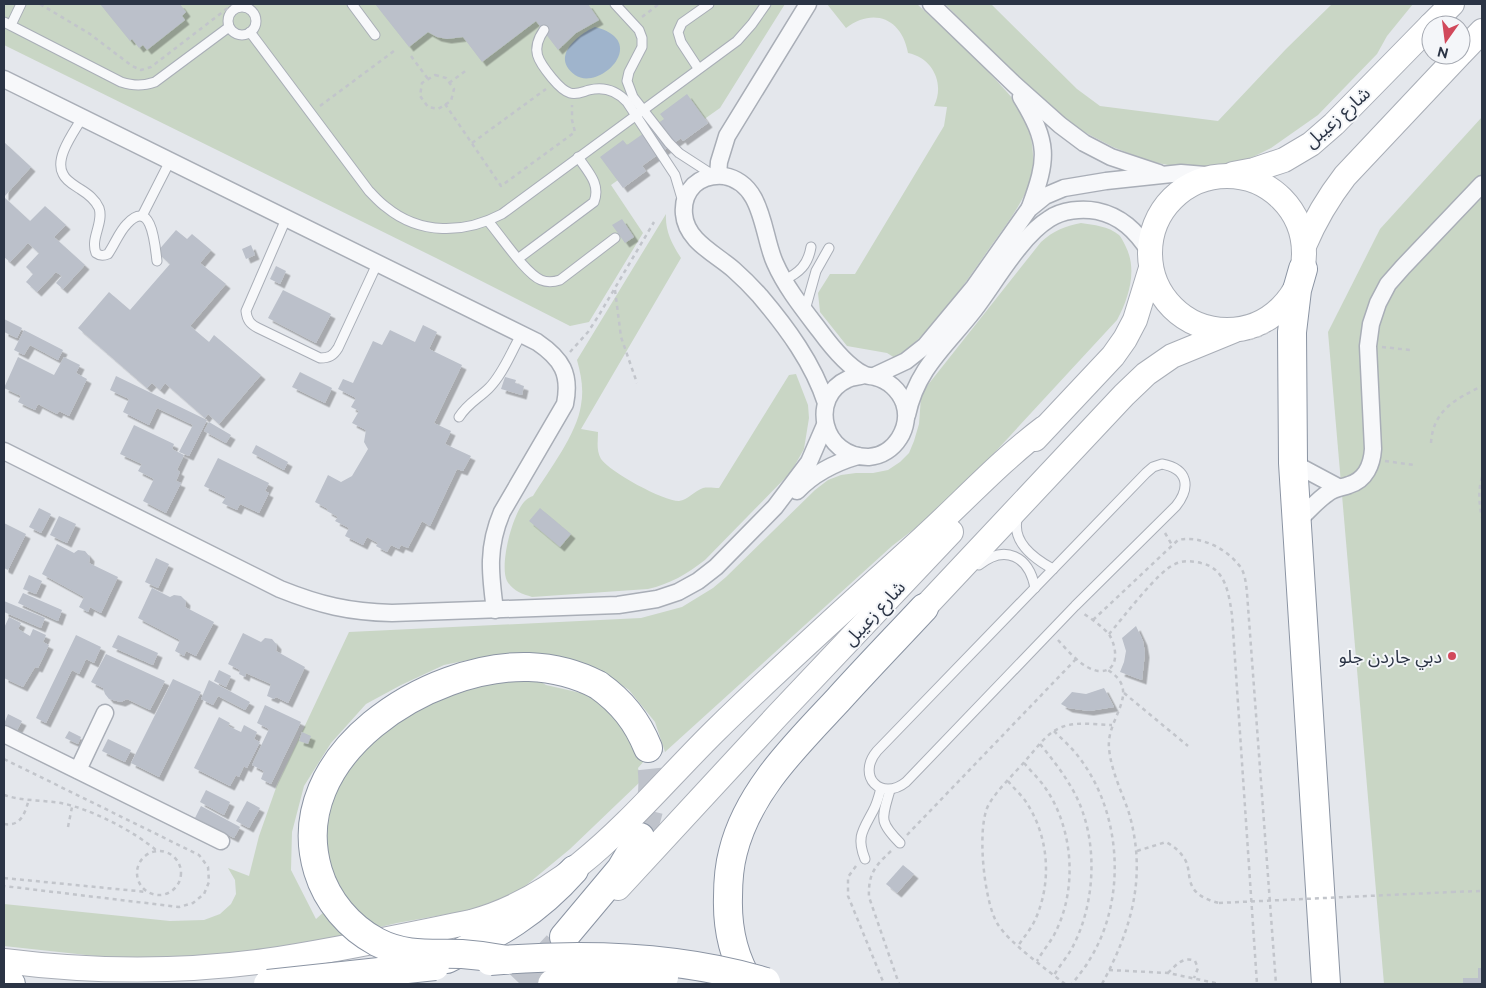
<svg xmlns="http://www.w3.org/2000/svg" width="1486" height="988" viewBox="0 0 1486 988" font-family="Raleway,'Noto Sans Arabic',sans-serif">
	<defs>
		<filter id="shadow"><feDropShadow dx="4.5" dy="4.5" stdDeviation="0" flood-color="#0004"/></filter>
	</defs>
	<rect width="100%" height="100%" fill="#e4e7ec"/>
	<g fill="#c9d6c5">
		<polygon points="4,4 785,4 720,108 611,185 643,233 589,322 570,326 436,258 4,45"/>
		<path d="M827,4H917C944,29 971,53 996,80C1005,90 1016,101 1022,112C1032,129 1036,160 1031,178C1023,206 998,235 982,259C958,293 930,335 895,358L887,353L847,346L820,312L818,293L830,274H855L944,126L947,107L934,106C945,84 933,58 908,53C902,19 874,7 846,28Z"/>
		<polygon points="945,4 991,4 1077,89 1100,106 1218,121 1286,49 1332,4 1413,4 1387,36 1377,54 1318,115 1271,148 1253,157 1223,165 1200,167 1173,166 1148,161 1113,147 1084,132 1044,103"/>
		<polygon points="1482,117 1482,984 1384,984 1328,332 1380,229"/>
		<path d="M666,214C665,231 672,244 681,258L581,429L598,432C598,441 596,450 601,459C610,472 663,501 679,501C688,500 694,491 703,488C708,487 714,488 719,488L789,375L796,374L808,405L809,418L804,449L791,472L705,560C687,574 670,584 648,589L532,597C522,594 513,591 507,581C499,565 513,511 526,500C528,498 530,497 533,496C549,470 577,434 581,405C584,389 581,375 577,360Z"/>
		<path d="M1081,223C1094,225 1108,226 1119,235C1121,237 1123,241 1125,245C1138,269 1129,298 1117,320L948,503L892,546L665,752L655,722L629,690L596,668L557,657L519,654L478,658L444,665L401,685L366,704L331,743L304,786L292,832L291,870L316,919L335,902L321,818L350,763L401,715L480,681L531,676L546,685L581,693L594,689L613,705L644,761L638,768L641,781L570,849L524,887L499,900L470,910L397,923L309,944L210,956L123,959L4,946V904L170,921L204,920L220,914L231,904L236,894L235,880L228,868L249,876L259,836L277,785L349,632L641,618L682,607L713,588L726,577L815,490L828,480L841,475L856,473H873L888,470L900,462L909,453L914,441L919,424L921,397L927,386L1041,242C1053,231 1065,226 1081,223Z"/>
	</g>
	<path fill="#9fb4cc" d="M595,27C651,41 599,92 575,75C550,57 577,35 595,27Z"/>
	<g fill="#bbc0ca" filter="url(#shadow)">
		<polygon points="100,4 180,4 186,12 182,16 185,20 147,50 143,45 139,48 132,39 130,41"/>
		<polygon points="375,4 588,4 599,20 576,33 558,50 536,21 482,62 463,37 447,39 437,37 428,32 409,47"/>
		<polygon points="687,94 708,123 683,141 681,138 642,166 646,171 623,188 600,157 623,140 627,145 664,119 660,114"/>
		<polygon points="4,142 31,167 4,197 30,221 45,206 66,225 54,237 85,265 63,289 56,283 62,276 56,272 37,292 26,282 33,274 26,267 39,253 28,243 10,262 4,257"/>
		<polygon points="622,219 634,237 625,243 612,225"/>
		<polygon points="176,230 187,239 192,234 211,250 200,263 226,284 190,326 209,342 214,335 261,375 219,424 208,414 205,418 165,383 160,390 152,383 147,388 78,328 109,292 130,310 170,264 157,252"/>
		<polygon points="251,245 255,255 246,259 242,249"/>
		<polygon points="276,266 286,271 280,284 270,279"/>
		<polygon points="283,290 331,314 316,343 268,318"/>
		<polygon points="4,319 22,328 17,338 4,332"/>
		<polygon points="423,325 437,332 429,349 462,365 434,423 451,431 445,444 471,456 463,471 457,469 430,526 422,521 408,548 401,545 399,549 391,545 387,552 376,546 378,543 367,537 363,545 345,536 349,528 335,521 338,517 327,511 328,509 315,502 328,475 341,482 352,476 368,449 364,442 366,430 352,423 359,411 351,407 356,398 338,389 343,379 353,383 373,341 382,345 390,330 415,342"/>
		<polygon points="24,330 63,350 58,360 30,345 24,355 14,350"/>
		<polygon points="18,357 54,375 64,357 80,365 76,373 87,379 69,416 59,411 57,414 38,404 35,410 18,402 21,396 4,388"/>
		<polygon points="300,372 332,388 325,403 292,387"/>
		<polygon points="116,376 207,420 189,456 179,452 193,425 157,408 149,425 123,412 129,399 110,390"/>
		<polygon points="505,377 516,380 515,383 524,386 522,395 501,389"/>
		<polygon points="209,422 231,435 226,443 204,431"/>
		<polygon points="134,425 174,444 172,449 184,455 177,470 180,472 176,481 181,483 166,513 143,501 154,479 138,471 142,464 120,454"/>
		<polygon points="256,445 288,462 284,470 252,453"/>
		<polygon points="218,458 269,483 265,491 269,493 259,513 240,504 237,510 222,503 226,497 204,486"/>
		<polygon points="39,508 51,514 41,533 29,527"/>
		<polygon points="540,508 571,534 560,547 529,521"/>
		<polygon points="59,516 76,524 67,543 50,535"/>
		<polygon points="4,523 26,534 8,570 4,568"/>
		<polygon points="57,544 74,553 78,550 85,551 90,557 89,563 118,577 101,613 90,607 88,612 79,607 84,597 42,574"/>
		<polygon points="156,558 169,564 158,588 145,582"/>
		<polygon points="29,575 42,581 36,594 23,589"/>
		<polygon points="152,588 170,597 174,595 181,596 186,601 185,607 214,622 196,656 186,651 184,656 175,651 180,640 138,618"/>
		<polygon points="23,593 62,610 58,621 18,603"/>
		<polygon points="4,601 45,618 41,628 4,612"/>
		<polygon points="9,617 21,623 18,629 30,636 33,629 46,635 43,642 49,645 38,668 35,667 23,687 4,678 4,628"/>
		<polygon points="1136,626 1143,641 1145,653 1142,680 1120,672 1124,662 1126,651 1122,638"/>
		<polygon points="243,633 261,642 265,638 272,639 277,645 276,651 305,667 288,703 276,697 274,699 267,696 271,684 246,673 245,677 239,674 240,670 228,664"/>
		<polygon points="76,635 101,647 94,663 86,659 79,674 72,670 46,723 36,718"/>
		<polygon points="118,635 158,653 153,665 112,647"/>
		<polygon points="106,654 165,681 150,710 127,699 121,702 109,699 105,694 103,688 91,682"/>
		<polygon points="219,670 231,676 226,687 214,681"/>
		<polygon points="173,679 201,692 159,777 131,763"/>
		<polygon points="209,680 250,702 245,710 218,696 213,705 201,699"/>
		<polygon points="1104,688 1114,707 1089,711 1068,708 1061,704 1072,692 1086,694"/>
		<polygon points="265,705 301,722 271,784 261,779 264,771 252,765 269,729 257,723"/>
		<polygon points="8,714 22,721 17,730 4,724"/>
		<polygon points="219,717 230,723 228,726 241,732 244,725 257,732 254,739 260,742 247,768 244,766 239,777 236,775 230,786 194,768"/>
		<polygon points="69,731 81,737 78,744 65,738"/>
		<polygon points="302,732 311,736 308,744 299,741"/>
		<polygon points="108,739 131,750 125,762 102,751"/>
		<polygon points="206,790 230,802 224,815 200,802"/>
		<polygon points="247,801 260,808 249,828 236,821"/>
		<polygon points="201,806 240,827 234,838 195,818"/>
		<polygon points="903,865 914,874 897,893 886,884"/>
		<polygon points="1478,968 1482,968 1482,984 1463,984 1463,978 1478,978"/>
	</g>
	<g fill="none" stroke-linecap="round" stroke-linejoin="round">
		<g stroke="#bfc3cb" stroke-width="28" stroke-dasharray="28 14" stroke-linecap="butt">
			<path d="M640,837C653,805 656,782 648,748"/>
			<polyline points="520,984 557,945"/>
		</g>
		<g stroke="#a9aeb7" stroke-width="11">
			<g id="lane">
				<polyline points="352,4 375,35"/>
				<polyline points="615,4 639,30 642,38 642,47 629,72 627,81 633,97 669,143 679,153 713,175"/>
				<circle cx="242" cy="21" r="14"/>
				<path d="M4,22L121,82C134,86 143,86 155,82L229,27"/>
				<polyline points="11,25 21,4"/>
				<path d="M544,30C530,50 538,61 552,78C557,84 563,91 570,93C577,95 582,92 589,90C605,86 617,91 627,102L675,175L683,202"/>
				<path d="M250,32L369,191C374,196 380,203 386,207C420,235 464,234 502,214L737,41L752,24L766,4"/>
				<polyline points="698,68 681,42 678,32 682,23 709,4"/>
				<path d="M82,118C74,132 54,158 63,174C66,181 74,185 80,189C88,194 95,199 99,208C104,223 90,238 96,253C100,256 103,256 108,254C115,244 119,232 127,224C152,197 155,246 157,261"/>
				<polyline points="142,216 170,161"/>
				<path d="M286,219L246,311C247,320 250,324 258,328L320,358C329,358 333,356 338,348L377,264"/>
				<path d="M488,221C501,236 525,273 541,280C548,283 554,282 560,280L615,238"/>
				<path d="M519,258L594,202C601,184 588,172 578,157"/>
				<path d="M784,280C799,273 808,265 811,247"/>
				<polyline points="805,310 816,271 829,248"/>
				<path d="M459,417C468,403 478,399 489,388C503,374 511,352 521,335"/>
				<path d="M1162,464C1188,469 1191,487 1176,506L1075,606L906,782C881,802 856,776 877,751L1146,473L1153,467Z"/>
				<path d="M1018,516C1010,541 1033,558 1053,569"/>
				<path d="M979,565C1005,544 1029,556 1035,588"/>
				<path d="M890,790C882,818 878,821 900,843"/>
				<path d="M865,859C856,837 863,830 873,811C877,804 879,796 881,788"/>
			</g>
		</g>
		<g stroke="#a9aeb7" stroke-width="19">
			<g id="street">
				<polyline points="931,4 1014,84 1060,125 1084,143 1111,157 1159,173"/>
				<path d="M4,79L537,342C562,359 571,374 565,404L502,512C487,547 490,573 495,610"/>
				<path d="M1021,97C1049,143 1048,158 1030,207"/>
				<polyline points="718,175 719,162 727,136 808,4"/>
				<polyline points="874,376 906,361 925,346 974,287 1029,209 1045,196 1064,188 1106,181 1181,173 1217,176"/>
				<path d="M826,403C813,363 787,328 760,296C752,287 743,278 734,270C716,254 686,241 684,214C683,203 686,193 694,185C703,177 713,175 724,176C764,183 762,235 775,263C786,288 804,310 820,331C831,346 847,366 863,374C866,376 871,376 875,377C888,380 899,390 904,403C912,427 895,455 869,457C822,458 808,397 848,379C853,377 859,377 864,375"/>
				<path d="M907,415C917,368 946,346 974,310C995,283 1020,237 1049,219C1062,210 1082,208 1097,211C1121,216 1136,231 1149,251"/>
				<path d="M4,451L280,589C320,605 349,612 392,613L618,605L657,599L678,592L698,581L716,567L775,507L809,462L825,425"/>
				<polyline points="1293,463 1338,487"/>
				<path d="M797,491C814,473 834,463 858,456"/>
				<path d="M1296,522C1307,513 1316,501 1328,493C1335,488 1341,488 1349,485C1366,480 1372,464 1373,449L1368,346L1371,324L1378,303L1388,284L1403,267L1482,184"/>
				<polyline points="4,734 221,841"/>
				<polyline points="78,770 105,713"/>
			</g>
		</g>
		<g stroke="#a9aeb7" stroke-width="26">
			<g id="secondary">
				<polyline points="1431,25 1452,4"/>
				<polyline points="1461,53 1482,31"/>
				<polyline points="1233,174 1254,170 1284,160 1311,144 1334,124 1431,25"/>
				<circle cx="1227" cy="253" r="77"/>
				<path d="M1304,246C1315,220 1328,198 1345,176L1459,55"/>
				<polyline points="1035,439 1113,356 1125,339 1135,320 1151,268"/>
				<polyline points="924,608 1124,395 1146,374 1172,356 1233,331"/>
				<polyline points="618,888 777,716 951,532"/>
				<path d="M4,961C91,972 178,973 265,961C334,951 402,936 471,922C575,894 641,804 715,731C782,665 853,602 922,539C963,502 1000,461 1044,428"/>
			</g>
		</g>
		<g stroke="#8b94a3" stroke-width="30">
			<g id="highway">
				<polyline points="1303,269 1297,290 1292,332 1293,463 1326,984"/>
				<path d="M598,685C622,702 637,721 648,748"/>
				<polyline points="564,937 621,869 640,837"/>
				<path d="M447,959C498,934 536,913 574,870"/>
				<polyline points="4,983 11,984"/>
				<path d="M750,984C733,957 727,929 728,897C728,882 729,867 733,852C748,791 796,745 838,700C866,669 895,639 924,608"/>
			</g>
		</g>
		<g stroke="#c2c5cb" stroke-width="2.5" stroke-dasharray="4 4" stroke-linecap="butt">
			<polyline points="40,4 90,34 132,66 141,70 151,67 233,4"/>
			<polyline points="642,17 659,4"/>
			<polyline points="411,56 428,79"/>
			<polygon points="435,75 446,78 454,89 451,101 438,109 428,107 420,96 422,83"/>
			<polyline points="449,83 468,69"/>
			<polyline points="445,104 501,186 575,132 572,120 572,105"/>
			<polyline points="320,106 394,51"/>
			<polyline points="472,143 546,89"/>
			<polyline points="615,290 621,337 637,383"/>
			<polyline points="1250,339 1263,335 1272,329"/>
			<polyline points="1382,347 1410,350"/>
			<polyline points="570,352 588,332 599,315 654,222"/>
			<path d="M1431,443C1433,410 1456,399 1482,386"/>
			<polyline points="1385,461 1414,465"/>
			<path d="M1482,477C1478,491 1479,503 1482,518"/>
			<polyline points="1165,533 1172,545"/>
			<path d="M1093,620L1178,540C1199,535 1225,548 1238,564C1245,571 1246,583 1247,593L1276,984"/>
			<path d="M1109,634C1123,618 1158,571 1175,564C1183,560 1193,561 1201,563C1226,568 1229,595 1232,615L1257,984"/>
			<path d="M1058,640C1069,652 1082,668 1098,671C1120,673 1117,648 1110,636C1104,627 1091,619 1083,613"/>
			<polyline points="1124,693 1188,746"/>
			<path d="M1054,731C1062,739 1071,747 1078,756C1122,812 1127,899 1090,959C1085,968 1078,976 1072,984"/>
			<path d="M1040,744C1053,760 1065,775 1075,794C1099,840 1096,905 1071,950C1066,958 1059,967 1054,975"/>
			<polyline points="4,759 199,855 208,867 209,882 204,894 193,903 179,907 4,886"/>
			<path d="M1024,763C1030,770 1038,778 1044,786C1074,828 1078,890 1054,935C1049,944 1042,952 1037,961"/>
			<path d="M1008,781C1014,789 1023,796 1028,805C1049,839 1052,883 1035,920C1031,929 1024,937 1018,946"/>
			<path d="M4,795C22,801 42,800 61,803C91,809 134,831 157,851"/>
			<path d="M4,824C21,827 25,813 29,799"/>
			<polyline points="68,827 72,807"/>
			<polyline points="907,835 1076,659"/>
			<circle cx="159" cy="873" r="22"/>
			<path d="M891,851C875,866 868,874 869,897L899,984"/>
			<path d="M1137,851L1166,842C1173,846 1179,850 1184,858C1189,865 1188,872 1190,880C1193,895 1207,900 1219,903"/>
			<polyline points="856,866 848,877 848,896 884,984"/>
			<polyline points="4,878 147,892"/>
			<polyline points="1452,892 1482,891"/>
			<polyline points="1109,970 1168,973 1220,984"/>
			<path d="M1168,973C1176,965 1183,956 1195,961L1198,968L1194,978"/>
			<path d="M1065,984C1046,969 1009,943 997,923C984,901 976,826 989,804C997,790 1015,773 1026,760C1037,748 1046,733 1062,727C1077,721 1096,725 1112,725"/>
			<path d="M1102,984C1132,928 1147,876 1129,813C1122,792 1111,771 1109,748C1106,718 1143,692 1108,670"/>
		</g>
		<use href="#lane" stroke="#f7f8fa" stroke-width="9"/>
		<use href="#street" stroke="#f7f8fa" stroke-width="16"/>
		<use href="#secondary" stroke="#fff" stroke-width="24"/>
		<use href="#highway" stroke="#fff" stroke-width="28"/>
		<g stroke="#8b94a3" stroke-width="30" stroke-linecap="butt">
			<g id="highway-bridge">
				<path d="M507,960C492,957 477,955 462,954C431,953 406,957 377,942C349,927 327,901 318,871C283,755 429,664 529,667C554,668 577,674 598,685"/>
				<path d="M490,961C582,953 677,955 766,982"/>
				<polyline points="268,984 435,966"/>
				<polyline points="552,984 590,980 664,977"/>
			</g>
		</g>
		<polyline stroke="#c2c5cb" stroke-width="2.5" stroke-dasharray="4 4" stroke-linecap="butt" points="1219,903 1452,892"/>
		<use href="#highway-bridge" stroke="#fff" stroke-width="28"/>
	</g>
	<circle fill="#d1495b" stroke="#f4f6f9" stroke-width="2" cx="1452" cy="656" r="5"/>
	<g text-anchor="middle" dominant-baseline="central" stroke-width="4" stroke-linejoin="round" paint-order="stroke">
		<g font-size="18" fill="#2b3445" stroke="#f4f6f9">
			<text transform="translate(1337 117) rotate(-42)">شارع زعيبل</text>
			<text transform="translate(874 613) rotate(-47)">شارع زعيبل</text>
		</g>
		<g font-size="18" fill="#2b3445" stroke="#f4f6f9" text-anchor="end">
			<text x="1442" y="656">دبي جاردن جلو</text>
		</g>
	</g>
	<rect width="1486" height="988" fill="none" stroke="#2b3445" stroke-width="10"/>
	<g transform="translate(1446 40) rotate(194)"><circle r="24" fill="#f4f6f9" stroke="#a4a8b1"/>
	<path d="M0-4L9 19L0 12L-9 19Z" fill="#d1495b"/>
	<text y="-8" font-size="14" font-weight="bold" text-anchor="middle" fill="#2b3445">N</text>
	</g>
</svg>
